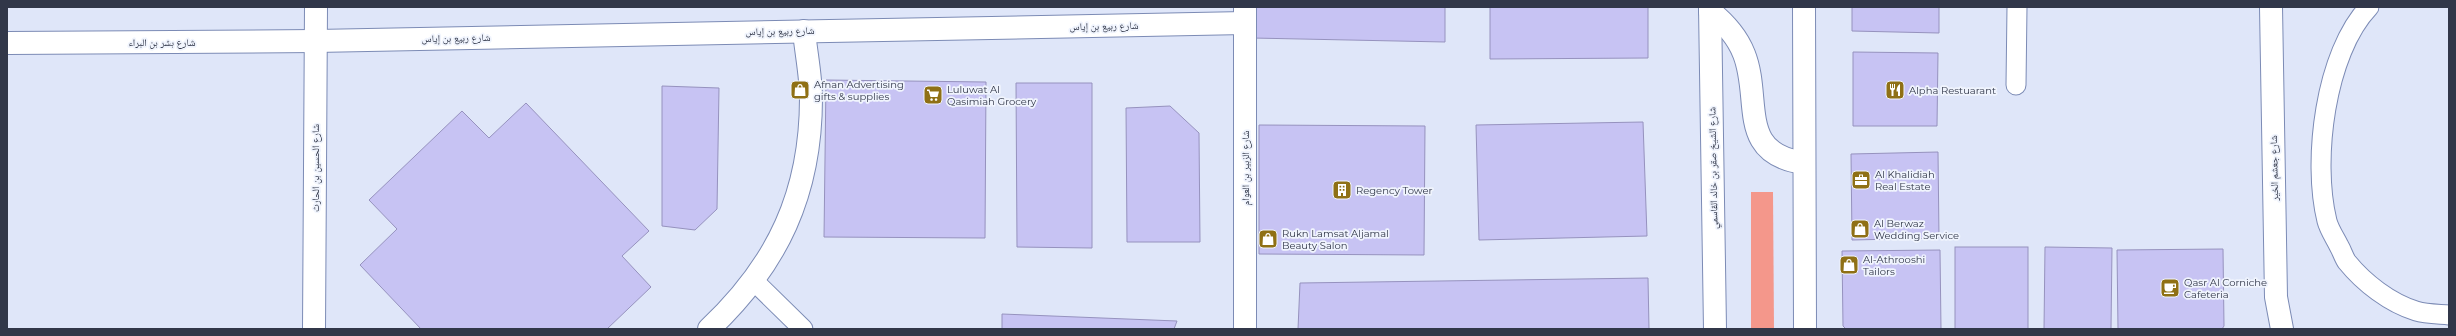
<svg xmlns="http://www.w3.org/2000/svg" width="2456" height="336" viewBox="0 0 2456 336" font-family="Montserrat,'Noto Naskh Arabic',sans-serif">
	<rect width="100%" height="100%" fill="#dfe6f9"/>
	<polygon fill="#f4978b" points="1751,192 1773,192 1774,329 1751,329"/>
	<g fill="#c7c3f3" stroke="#9692be">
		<polygon points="1253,7 1445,7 1445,42 1252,38"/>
		<polygon points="1490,7 1648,7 1648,58 1490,59"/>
		<polygon points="1852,7 1939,7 1939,33 1852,31"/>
		<polygon points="1853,52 1938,53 1937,126 1853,126"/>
		<polygon points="826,80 986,82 985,238 824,237"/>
		<polygon points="1016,83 1092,83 1092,248 1017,247"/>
		<polygon points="662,86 719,88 717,209 695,230 662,226"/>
		<polygon points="526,103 649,231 622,256 651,287 607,329 421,329 360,265 397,229 369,200 462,111 489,138"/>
		<polygon points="1170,106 1199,133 1200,242 1127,242 1126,108"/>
		<polygon points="1643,122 1647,236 1479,240 1476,125"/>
		<polygon points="1259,125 1425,126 1424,255 1259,254"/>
		<polygon points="1938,152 1939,238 1852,240 1851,154"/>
		<rect x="1955" y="247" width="73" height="82"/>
		<polygon points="2045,247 2112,248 2111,329 2044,329"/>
		<polygon points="2223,249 2224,326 2222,329 2118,329 2117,250"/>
		<polygon points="1940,250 1941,329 1846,329 1843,326 1842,251"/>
		<polygon points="1648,278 1649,329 1298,329 1300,283"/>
		<polygon points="1002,314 1177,321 1174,329 1002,329"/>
	</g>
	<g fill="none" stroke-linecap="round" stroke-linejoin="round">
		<g stroke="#7c8bb5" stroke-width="21">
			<g id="service">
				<path d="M2369,7C2325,53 2312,161 2327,221C2329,229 2335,238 2339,246C2342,251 2344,258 2347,262C2364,283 2390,303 2416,311C2426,314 2438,314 2449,315"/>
				<polyline points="2016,85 2017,7"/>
				<polyline points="754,281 803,329"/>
			</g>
		</g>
		<g stroke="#7c8bb5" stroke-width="24">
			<g id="minor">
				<polyline points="1245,7 1245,329"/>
				<polyline points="2271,7 2276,297 2282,329"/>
				<polyline points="7,43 316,41 1245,23"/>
				<polyline points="314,329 316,7"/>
				<path d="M709,329C778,264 811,193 811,98C811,76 806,53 804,31"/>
			</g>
		</g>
		<g stroke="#7c8bb5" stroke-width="24">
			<g id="primary">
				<polyline points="1710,7 1715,329"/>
				<polyline points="1804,7 1805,329"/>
				<path d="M1710,11C1725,23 1737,36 1744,54C1762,99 1736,154 1804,163"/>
			</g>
		</g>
		<use href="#service" stroke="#fff" stroke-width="19"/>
		<use href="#minor" stroke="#fff" stroke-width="22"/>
		<use href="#primary" stroke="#fff" stroke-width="22"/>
	</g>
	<defs>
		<g id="shop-square" transform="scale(1)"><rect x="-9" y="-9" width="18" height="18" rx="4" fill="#8f7015" stroke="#f0f4fd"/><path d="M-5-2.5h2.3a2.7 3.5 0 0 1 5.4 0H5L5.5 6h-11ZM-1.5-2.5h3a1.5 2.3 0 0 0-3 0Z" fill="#fff"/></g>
		<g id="restaurant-square" transform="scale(1)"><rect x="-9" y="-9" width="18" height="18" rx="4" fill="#8f7015" stroke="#f0f4fd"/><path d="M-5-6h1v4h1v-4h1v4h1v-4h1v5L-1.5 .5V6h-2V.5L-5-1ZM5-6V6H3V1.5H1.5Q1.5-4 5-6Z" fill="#fff"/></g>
		<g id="supermarket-square" transform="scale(1)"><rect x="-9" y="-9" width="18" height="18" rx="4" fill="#8f7015" stroke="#f0f4fd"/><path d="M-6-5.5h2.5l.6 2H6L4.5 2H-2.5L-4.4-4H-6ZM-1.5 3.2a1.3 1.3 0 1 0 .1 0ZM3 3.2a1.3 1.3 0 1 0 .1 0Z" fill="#fff"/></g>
		<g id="office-square" transform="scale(1)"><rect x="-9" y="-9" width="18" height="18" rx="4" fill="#8f7015" stroke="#f0f4fd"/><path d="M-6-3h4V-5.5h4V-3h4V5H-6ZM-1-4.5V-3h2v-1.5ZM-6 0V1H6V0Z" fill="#fff"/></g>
		<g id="building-square" transform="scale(1)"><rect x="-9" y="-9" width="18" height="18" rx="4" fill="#8f7015" stroke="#f0f4fd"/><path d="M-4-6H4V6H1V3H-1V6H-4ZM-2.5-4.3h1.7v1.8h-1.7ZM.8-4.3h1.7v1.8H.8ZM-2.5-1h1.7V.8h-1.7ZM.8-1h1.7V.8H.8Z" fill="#fff"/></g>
		<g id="cafe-square" transform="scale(1)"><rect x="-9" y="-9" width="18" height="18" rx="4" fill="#8f7015" stroke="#f0f4fd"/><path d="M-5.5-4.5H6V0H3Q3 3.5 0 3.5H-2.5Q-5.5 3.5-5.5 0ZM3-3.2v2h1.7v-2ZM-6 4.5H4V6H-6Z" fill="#fff"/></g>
	</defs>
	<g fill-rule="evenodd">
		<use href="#shop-square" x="800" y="90"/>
		<use href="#restaurant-square" x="1895" y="90"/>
		<use href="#supermarket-square" x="933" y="95"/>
		<use href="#office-square" x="1861" y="180"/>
		<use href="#building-square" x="1342" y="190"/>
		<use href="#shop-square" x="1860" y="229"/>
		<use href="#shop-square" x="1268" y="239"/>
		<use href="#shop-square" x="1849" y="265"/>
		<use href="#cafe-square" x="2170" y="288"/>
	</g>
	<g text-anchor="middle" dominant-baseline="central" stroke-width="3.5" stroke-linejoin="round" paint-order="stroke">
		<g font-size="10" fill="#313749" stroke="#f0f4fd">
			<text transform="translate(1104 26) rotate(-1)">شارع ربيع بن إياس</text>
			<text transform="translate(780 31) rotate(-1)">شارع ربيع بن إياس</text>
			<text transform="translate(456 38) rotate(-1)">شارع ربيع بن إياس</text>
			<text x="162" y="42">شارع بشر بن البراء</text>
			<text transform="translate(315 168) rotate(-90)">شارع الحسين بن الحارث</text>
			<text transform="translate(1245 168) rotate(-90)">شارع الزبير بن العوام</text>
			<text transform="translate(1713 168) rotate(-91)">شارع الشيخ صقر بن خالد القاسمي</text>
			<text transform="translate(2274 168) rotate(-91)">شارع جعشم الخير</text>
		</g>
		<g font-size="10" fill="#313749" stroke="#f0f4fd" text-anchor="start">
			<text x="814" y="84">Afnan Advertising<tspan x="814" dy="12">gifts &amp; supplies</tspan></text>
			<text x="947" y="89">Luluwat Al<tspan x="947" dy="12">Qasimiah Grocery</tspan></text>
			<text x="1909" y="90">Alpha Restuarant</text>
			<text x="1875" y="174">Al Khalidiah<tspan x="1875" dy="12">Real Estate</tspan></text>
			<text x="1356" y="190">Regency Tower</text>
			<text x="1874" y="223">Al Berwaz<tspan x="1874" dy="12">Wedding Service</tspan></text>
			<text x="1282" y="233">Rukn Lamsat Aljamal<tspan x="1282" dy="12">Beauty Salon</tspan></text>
			<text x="1863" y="259">Al-Athrooshi<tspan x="1863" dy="12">Tailors</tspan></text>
			<text x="2184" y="282">Qasr Al Corniche<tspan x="2184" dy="12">Cafeteria</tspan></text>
		</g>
	</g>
	<rect width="2456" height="336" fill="none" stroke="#313749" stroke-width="16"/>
</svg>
